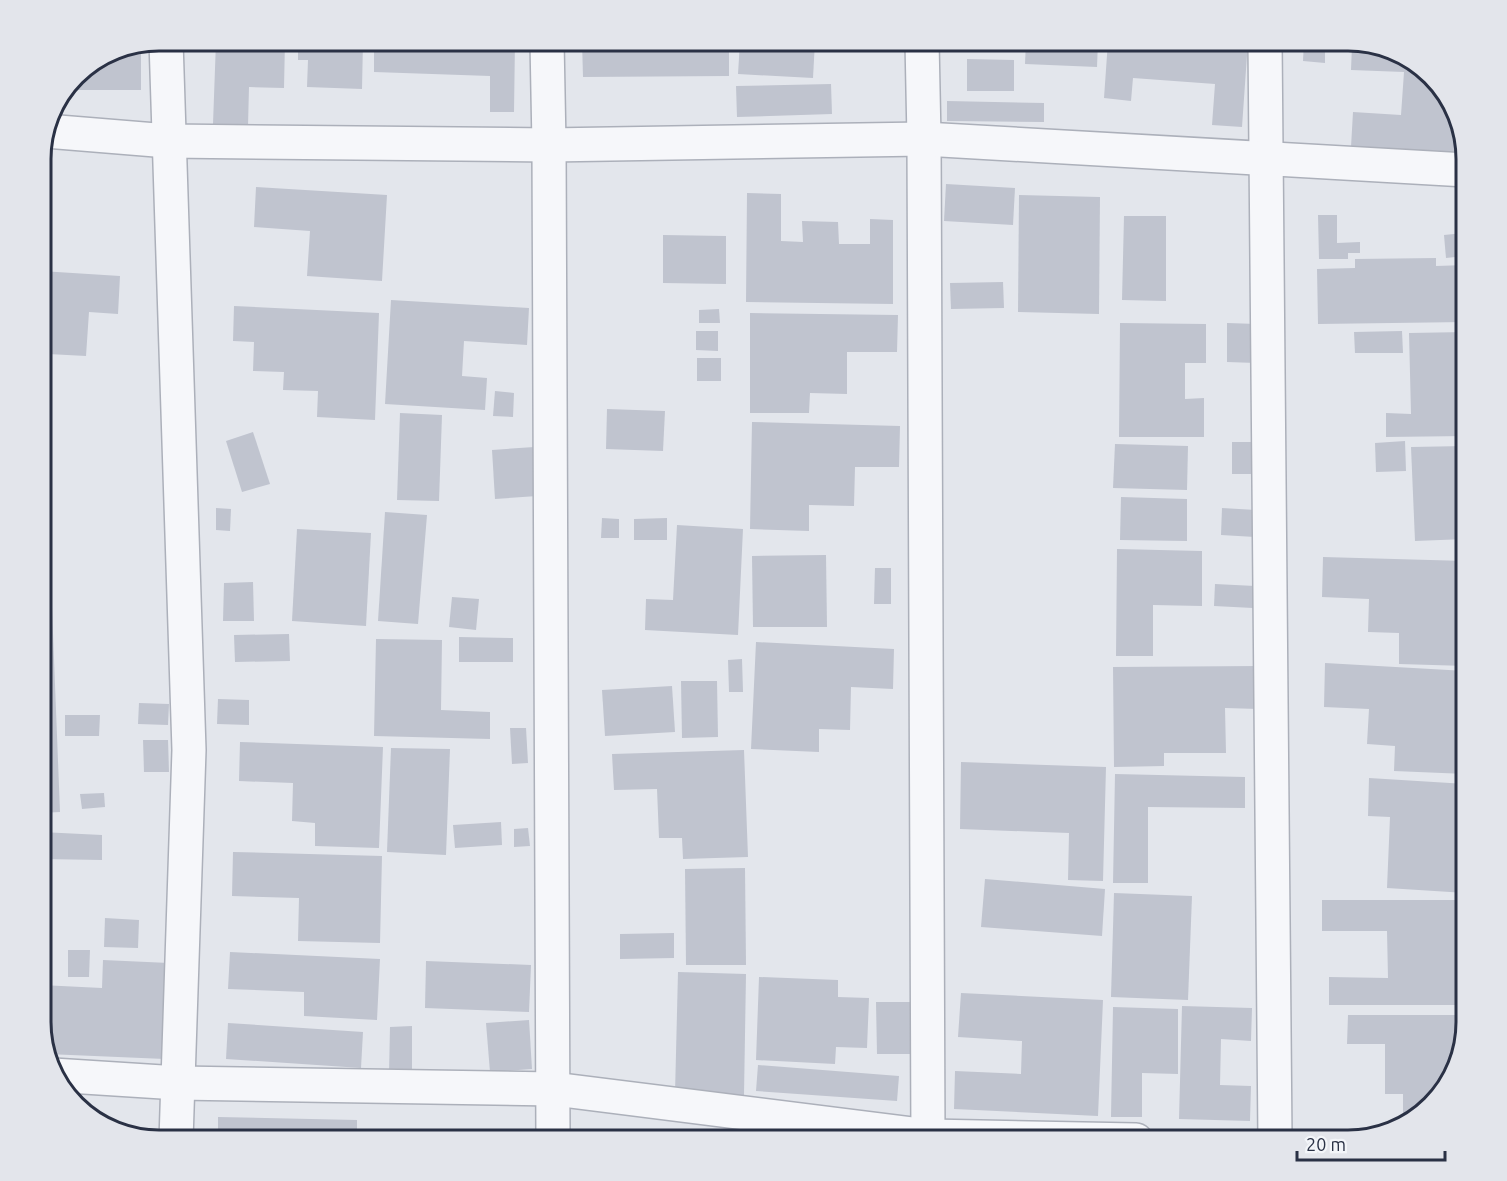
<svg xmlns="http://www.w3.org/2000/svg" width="1507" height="1181" viewBox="0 0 1507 1181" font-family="Ubuntu,sans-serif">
	<rect width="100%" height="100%" fill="#e3e6ec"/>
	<g fill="#c0c4cf">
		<polygon points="216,41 285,41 284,88 249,87 248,126 213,124"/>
		<polygon points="298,41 363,41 362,89 307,87 308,60 298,60"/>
		<polygon points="374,41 515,41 514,112 490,112 490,76 374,72"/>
		<polygon points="582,41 729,41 729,76 583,77"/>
		<polygon points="740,41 815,41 813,78 738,74"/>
		<polygon points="1026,41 1098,41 1097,67 1025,64"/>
		<polygon points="1108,41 1248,41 1242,127 1212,125 1215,84 1133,78 1131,101 1104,98"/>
		<polygon points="1304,41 1325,41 1325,63 1303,61"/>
		<polygon points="1352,45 1361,45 1426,70 1454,107 1464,152 1351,147 1353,112 1401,115 1404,72 1351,70"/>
		<polygon points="108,53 141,53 141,90 65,90 81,70"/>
		<polygon points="967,59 1014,60 1014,91 967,91"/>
		<polygon points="831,84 832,114 737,117 736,86"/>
		<polygon points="947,101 1044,103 1044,122 947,121"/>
		<polygon points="946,184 1015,188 1013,225 944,221"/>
		<polygon points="256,187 387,195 382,281 307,276 310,231 254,227"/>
		<polygon points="747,193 781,194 781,241 803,242 802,221 838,222 839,244 870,244 870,219 893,220 893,304 746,302"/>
		<polygon points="1019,195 1100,197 1099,314 1018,312"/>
		<polygon points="1318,215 1337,215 1337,243 1360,242 1360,253 1348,253 1348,259 1319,259"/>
		<polygon points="1124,216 1166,216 1166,301 1122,300"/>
		<polygon points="1464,233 1465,256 1446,258 1444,235"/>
		<polygon points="663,235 726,236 726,284 663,283"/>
		<polygon points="1436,258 1436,266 1466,265 1466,322 1318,324 1317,269 1355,268 1355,259"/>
		<polygon points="41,271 120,276 118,314 89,312 86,356 48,354 47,378 41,378"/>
		<polygon points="1003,282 1004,308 951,309 950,283"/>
		<polygon points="391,300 529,308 527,345 464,341 462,376 487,378 485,410 385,404"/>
		<polygon points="234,306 379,313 375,420 317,417 318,391 283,390 284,372 253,371 254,342 233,341"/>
		<polygon points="719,309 720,323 699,323 699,310"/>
		<polygon points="750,313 898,315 897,352 847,352 847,394 810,393 809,413 750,413"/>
		<polygon points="1120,323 1206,324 1206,363 1185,363 1185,399 1204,398 1204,437 1119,437"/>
		<polygon points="1227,323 1257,324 1256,363 1227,362"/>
		<polygon points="696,331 718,331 718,351 696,350"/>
		<polygon points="1402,331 1403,353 1355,353 1354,332"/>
		<polygon points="1466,332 1466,436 1386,437 1386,413 1411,414 1409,333"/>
		<rect x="697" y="358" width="24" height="23"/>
		<polygon points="495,391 514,393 513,417 493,416"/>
		<polygon points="607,409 665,411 663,451 606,449"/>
		<polygon points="400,413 442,415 439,501 397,500"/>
		<polygon points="752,422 900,426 899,467 855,467 854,506 809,505 809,531 750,529"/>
		<polygon points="253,432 270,484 242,492 226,441"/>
		<polygon points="1405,441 1406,471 1376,472 1375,443"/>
		<rect x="1232" y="442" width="28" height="32"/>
		<polygon points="1115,444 1188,446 1187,490 1113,488"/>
		<polygon points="1465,446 1466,539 1415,541 1411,447"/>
		<polygon points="534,447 537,496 495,499 492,450"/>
		<polygon points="1121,497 1187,499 1187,541 1120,540"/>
		<polygon points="216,508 231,509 230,531 216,530"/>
		<polygon points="1222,508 1256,510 1255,537 1221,535"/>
		<polygon points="385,512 427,515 418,624 378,621"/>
		<polygon points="602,518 619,519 619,538 601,538"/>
		<polygon points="667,518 667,540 634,540 634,519"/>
		<polygon points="677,525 743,529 738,635 645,630 646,599 673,600"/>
		<polygon points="297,529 371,533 366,626 292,621"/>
		<polygon points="1117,549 1202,551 1202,606 1153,605 1153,656 1116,656"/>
		<polygon points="826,555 827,627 753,627 752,556"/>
		<polygon points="1323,557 1466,561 1466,666 1399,664 1399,633 1368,632 1369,599 1322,597"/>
		<polygon points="875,568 891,568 891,604 874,604"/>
		<polygon points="253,582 254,621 223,621 224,583"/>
		<polygon points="1215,584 1255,586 1253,608 1214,606"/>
		<polygon points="452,597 479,599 476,630 449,627"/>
		<polygon points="52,608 60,812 41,813 41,609"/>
		<polygon points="289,634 290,661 235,662 234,635"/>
		<polygon points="459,637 513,638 513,662 459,662"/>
		<polygon points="376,639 442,640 441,710 490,712 490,739 374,736"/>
		<polygon points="756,642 894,649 893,689 851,687 850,730 819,729 819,752 751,749"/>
		<polygon points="742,659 743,692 729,692 728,660"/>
		<polygon points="1325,663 1466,671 1466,774 1394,771 1395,746 1367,744 1369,709 1324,707"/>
		<polygon points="1258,666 1258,709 1225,708 1226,753 1164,753 1164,766 1114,767 1113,667"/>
		<polygon points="681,681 717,681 718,737 682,738"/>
		<polygon points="672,686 675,732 605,736 602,690"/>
		<polygon points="218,699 249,700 249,725 217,724"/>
		<polygon points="139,703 169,704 168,725 138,724"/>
		<polygon points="65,715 100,715 99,736 65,736"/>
		<polygon points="510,728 526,728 528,763 512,764"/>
		<polygon points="143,740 168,740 169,772 144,772"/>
		<polygon points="240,742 383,747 379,848 315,846 315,823 292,821 293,783 239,781"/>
		<polygon points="391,748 450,749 446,855 387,852"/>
		<polygon points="744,750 748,857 683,859 682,838 659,838 657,789 614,790 612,754"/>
		<polygon points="961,762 1106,767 1103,881 1068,880 1069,833 960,829"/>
		<polygon points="1115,774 1245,777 1245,808 1148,807 1148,883 1113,883"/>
		<polygon points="1369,778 1466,784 1466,893 1387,888 1390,817 1368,816"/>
		<polygon points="104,793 105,807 82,809 80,794"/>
		<polygon points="501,822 502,845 455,848 453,825"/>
		<polygon points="528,828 530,846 514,847 514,829"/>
		<polygon points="41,832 102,835 102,860 41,859"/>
		<polygon points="233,852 382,856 380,943 298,941 299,898 232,896"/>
		<polygon points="745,868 746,965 686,965 685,869"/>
		<polygon points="985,879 1105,889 1102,936 981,927"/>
		<polygon points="1114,893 1192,896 1188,1000 1111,997"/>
		<polygon points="1322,900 1465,900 1465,1005 1329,1005 1329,977 1388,978 1387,931 1322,931"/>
		<polygon points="105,918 139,920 138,948 104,947"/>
		<polygon points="674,933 674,958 620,959 620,934"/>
		<polygon points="68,950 90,950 89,977 68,977"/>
		<polygon points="230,952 380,959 377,1020 304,1016 304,992 228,989"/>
		<polygon points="103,960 169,963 165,1059 47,1054 41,1030 41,985 102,988"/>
		<polygon points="426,961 531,965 529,1012 425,1008"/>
		<polygon points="678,972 746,974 744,1095 675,1094"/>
		<polygon points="759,977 838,980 838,997 869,998 867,1048 836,1047 835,1064 756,1060"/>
		<polygon points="961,993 1103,1000 1098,1116 954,1109 955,1071 1021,1074 1022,1041 958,1037"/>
		<polygon points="876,1002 913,1002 912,1054 877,1054"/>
		<polygon points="1182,1006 1252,1008 1251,1041 1221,1039 1220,1085 1251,1086 1250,1121 1179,1119"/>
		<polygon points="1113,1007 1178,1009 1178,1074 1142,1073 1142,1117 1111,1117"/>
		<polygon points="1348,1015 1466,1015 1466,1022 1437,1100 1411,1120 1403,1120 1403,1094 1385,1094 1385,1044 1347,1044"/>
		<polygon points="529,1020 532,1069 490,1072 486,1023"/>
		<polygon points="228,1023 363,1032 361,1068 226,1059"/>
		<polygon points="412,1026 412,1076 389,1075 390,1027"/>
		<polygon points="758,1065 899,1076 897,1101 756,1091"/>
		<polygon points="218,1117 357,1120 357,1140 218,1140"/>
		<polygon points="377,1131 503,1139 503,1140 377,1140"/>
	</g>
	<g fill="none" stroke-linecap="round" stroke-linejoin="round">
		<g stroke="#acb0ba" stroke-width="36">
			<g id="street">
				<polyline points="166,41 189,750 176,1140"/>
				<polyline points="547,41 549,145 553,1140"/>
				<polyline points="922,41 924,139 928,1140"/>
				<polyline points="1265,41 1275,1140"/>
				<polyline points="46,131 168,141 549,145 924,139 1466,170"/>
				<polyline points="53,1075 178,1083 554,1089 929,1136 1136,1140"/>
			</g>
		</g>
		<use href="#street" stroke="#f6f7fa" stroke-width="33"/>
	</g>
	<path d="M0 0H1507V1181H0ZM159 51H1348A108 108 0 0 1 1456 159V1022A108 108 0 0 1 1348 1130H159A108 108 0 0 1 51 1022V159A108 108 0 0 1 159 51Z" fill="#e3e5eb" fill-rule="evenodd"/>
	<path fill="none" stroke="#2a3145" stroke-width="3" d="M159 51H1348A108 108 0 0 1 1456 159V1022A108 108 0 0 1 1348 1130H159A108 108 0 0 1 51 1022V159A108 108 0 0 1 159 51Z"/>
	<path d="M1297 1151v9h148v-9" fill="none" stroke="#2a3145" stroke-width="3"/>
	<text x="1306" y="1151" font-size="18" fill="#2a3145" stroke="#f3f5f9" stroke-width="4.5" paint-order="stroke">20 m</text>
</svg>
